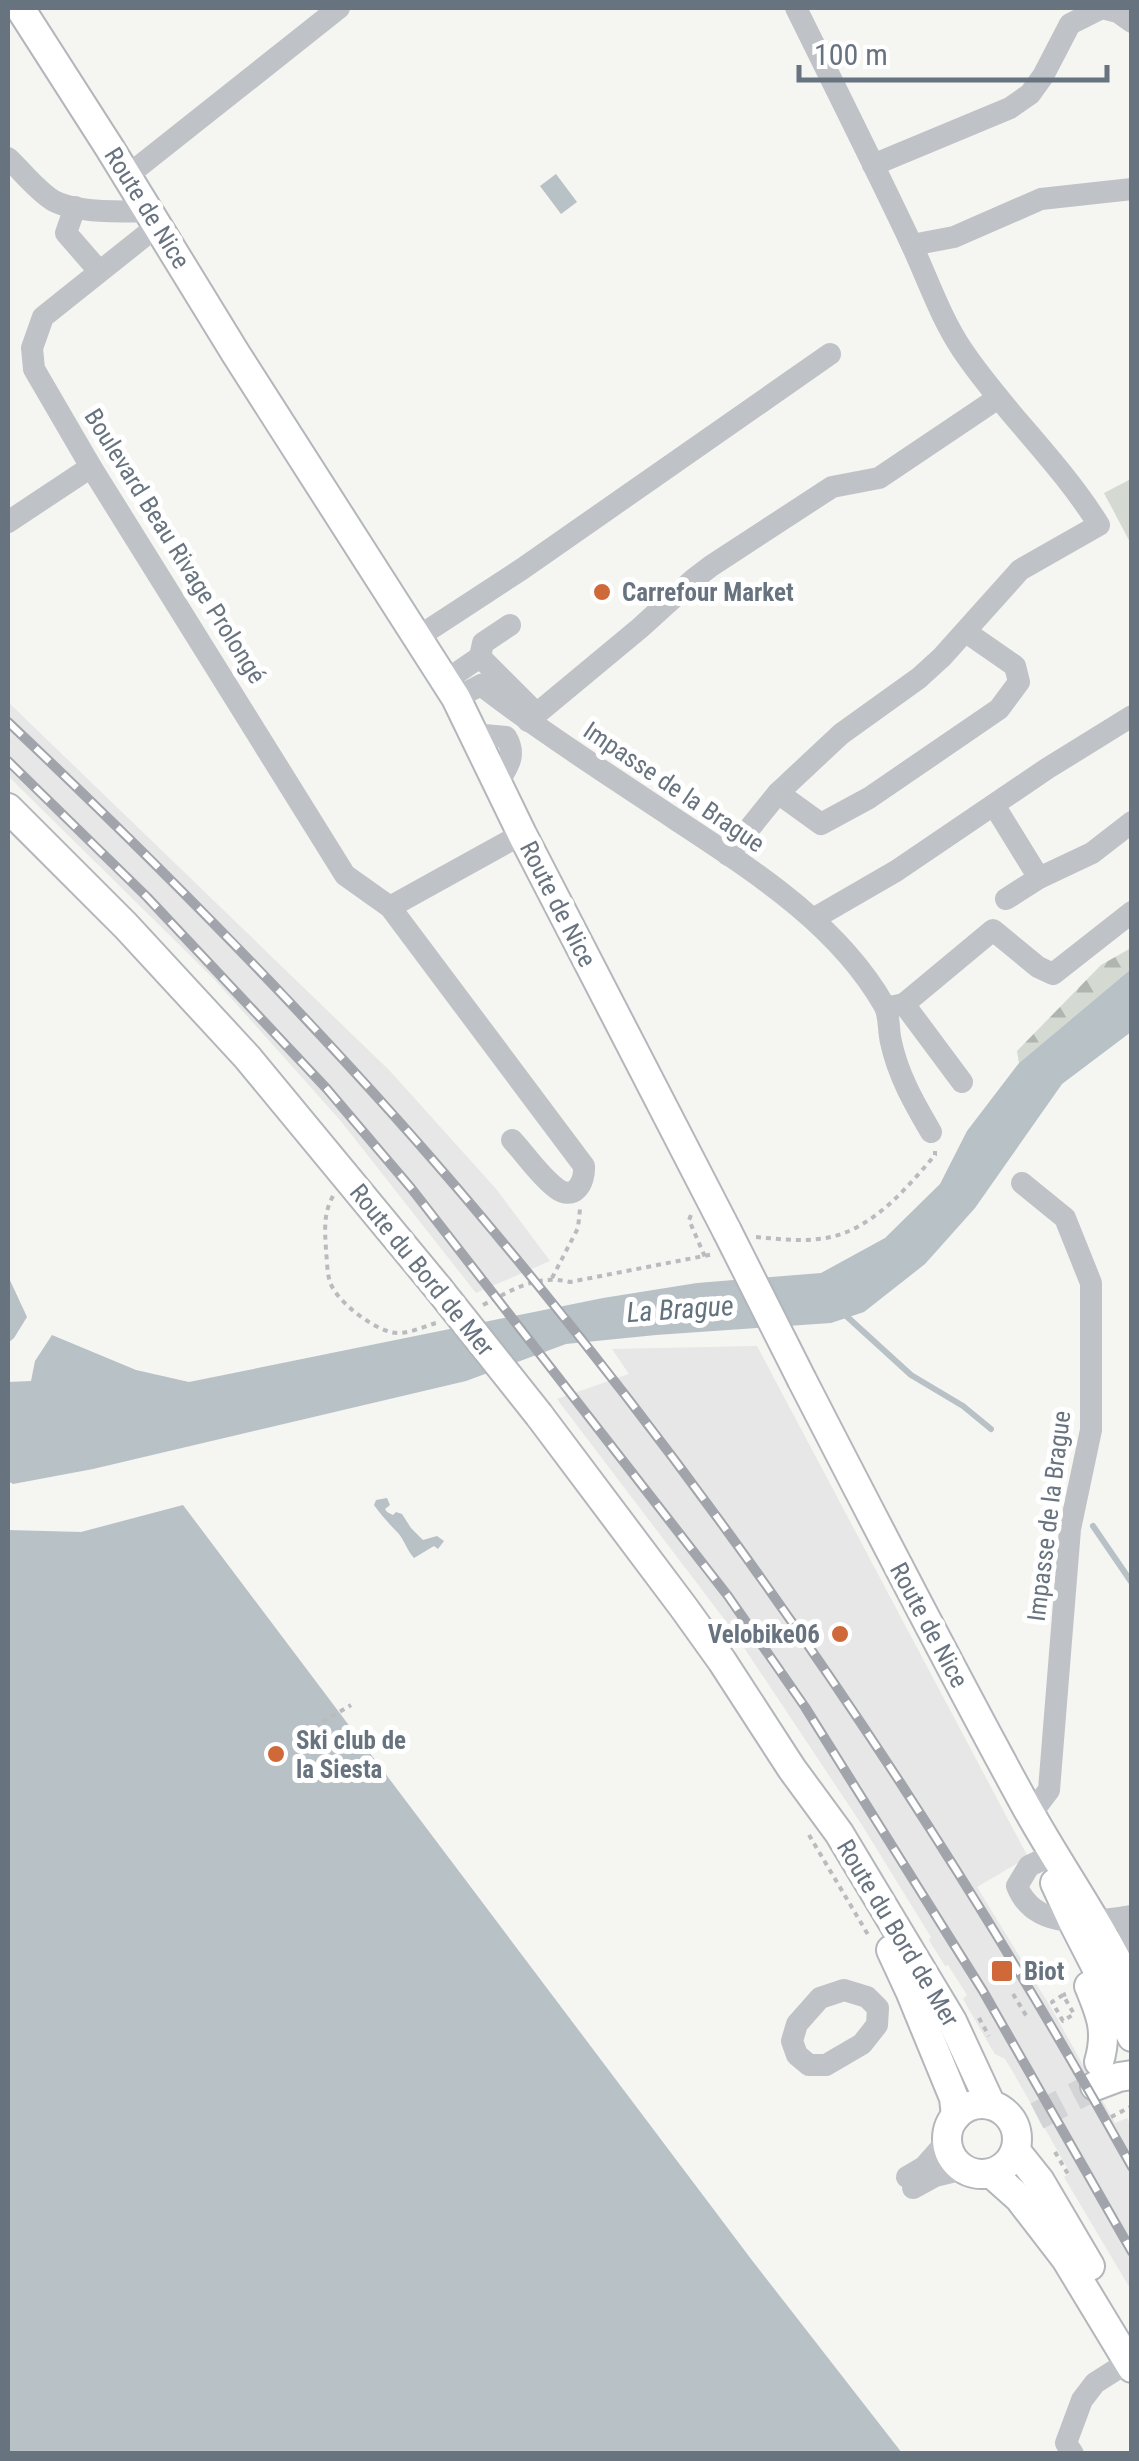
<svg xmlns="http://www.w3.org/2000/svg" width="1139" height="2461" viewBox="0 0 1139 2461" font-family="'Roboto Condensed',sans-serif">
	<defs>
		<pattern id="forest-firs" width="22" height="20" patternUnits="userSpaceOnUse" patternTransform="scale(2.5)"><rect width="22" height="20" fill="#d4dad2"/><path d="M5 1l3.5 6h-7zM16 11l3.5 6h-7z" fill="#b0b5b0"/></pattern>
	</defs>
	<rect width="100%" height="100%" fill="#f5f5f2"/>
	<g fill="#e6e7e6">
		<polygon points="8,702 390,1071 497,1190 550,1261 476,1293 340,1120 214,979 8,776"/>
		<polygon points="757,1346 1028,1857 977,1887 1053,2011 1115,2123 1127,2118 1131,2126 1131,2290 1064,2177 1070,2173 1013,2072 1005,2059 995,2054 990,2046 963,1999 967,1995 948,1965 945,1966 929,1940 931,1937 862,1825 731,1628 557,1399 629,1374 612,1349"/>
	</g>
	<polygon fill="url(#forest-firs)" points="1131,948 1131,969 1019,1063 1017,1051 1101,965"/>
	<polygon fill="#d4dad2" points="1131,479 1132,544 1131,544 1104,493"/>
	<g fill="#b8c1c6">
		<polygon points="556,174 577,202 561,214 540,186"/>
		<polygon points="1131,969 1131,1032 1062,1084 975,1208 925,1264 864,1312 831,1323 656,1335 566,1344 466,1381 93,1469 13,1484 8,1481 8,1382 31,1381 35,1361 52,1335 136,1370 189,1382 603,1298 697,1283 821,1273 885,1238 940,1184 967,1131 1019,1063"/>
		<polygon points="8,1276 27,1317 14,1338 8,1343"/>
		<path d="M387,1498L390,1505L385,1509L387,1512L393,1515L396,1512L402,1514L411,1528L423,1540L437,1536L444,1541L438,1549L434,1546L414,1558C407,1550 405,1542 399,1534C390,1525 382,1516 374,1505L376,1500Z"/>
		<polygon points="183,1505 751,2259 902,2453 8,2453 8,1530 81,1532"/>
	</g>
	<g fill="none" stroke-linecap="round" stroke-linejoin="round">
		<g stroke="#b8c1c6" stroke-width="6">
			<polyline points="843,1313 911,1375 963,1406 991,1429"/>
			<polyline points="1093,1526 1132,1583"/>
		</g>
		<polyline stroke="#d2d4d6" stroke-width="28" stroke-dasharray="28 14" stroke-linecap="butt" points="1037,2116 1095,2086"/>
		<g stroke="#b3b6ba" stroke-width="32">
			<g id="major">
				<polyline points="20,8 109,147 236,354 456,698 522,834 727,1231"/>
				<polyline points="8,808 126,926 247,1057 438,1288"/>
				<path d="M802,1380C874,1520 946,1660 1022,1799C1057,1864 1101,1923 1132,1991"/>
				<polyline points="539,1415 684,1608 722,1661 792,1769 839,1833 952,2021 991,2105"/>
				<polyline points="1055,1883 1073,1922 1132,2037"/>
				<polyline points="891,1950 910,1991 954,2098 956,2116"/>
				<path d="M1089,1986C1101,2015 1108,2031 1099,2062"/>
				<polyline points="1095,2086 1119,2077 1132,2075"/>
				<circle cx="982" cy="2139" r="35"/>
				<polyline points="1016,2151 1040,2181 1090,2266"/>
				<polyline points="991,2173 1019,2198 1066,2259 1132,2368"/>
			</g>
		</g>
		<g stroke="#b9bbbe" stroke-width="4" stroke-dasharray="5 5" stroke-linecap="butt">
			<path d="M333,1196C323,1214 325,1231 326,1250C327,1260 327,1273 330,1282C337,1302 370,1326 390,1332C405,1336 422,1327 436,1323"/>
			<polyline points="691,1215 689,1220 705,1257"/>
			<path d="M756,1237C779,1239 802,1242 826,1238C872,1230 906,1189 935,1155V1151"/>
			<polyline points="552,1278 578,1228 580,1209"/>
			<path d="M483,1305C513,1290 535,1274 570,1282L714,1254"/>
			<polyline points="297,1737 351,1705"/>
			<polyline points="809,1835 870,1938"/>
			<polyline points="1013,1994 1027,2017"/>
			<polyline points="1063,1995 1052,2002 1063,2021 1074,2014 1063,1995 1066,1994"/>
			<polyline points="979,2018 989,2036"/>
			<polyline points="1111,2117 1132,2106"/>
			<polyline points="1055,2152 1068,2174"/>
		</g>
		<g stroke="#bfc2c6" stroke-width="22">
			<path d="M8,158C22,171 37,191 54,201C77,213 122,212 148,211"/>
			<polyline points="873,165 1010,108 1030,94 1043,76 1070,24 1102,8 1118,12 1132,22"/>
			<polyline points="127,176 339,8"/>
			<polyline points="75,207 66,233 99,271"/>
			<path d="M157,226L43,317L32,348L34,369L91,467L345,875L390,907L584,1166C585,1183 574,1202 556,1188C539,1175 526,1155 512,1140"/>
			<polyline points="912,245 954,237 1041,199 1132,189"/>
			<polyline points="8,522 91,467"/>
			<polyline points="418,637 522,569 830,354"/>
			<polyline points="480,657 483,643 510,625"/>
			<polyline points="445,681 480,657 535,712"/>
			<path d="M456,698L481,685C543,733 609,775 675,819C752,870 837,923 884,1005C890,1015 888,1030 891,1042C898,1075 914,1103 931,1132"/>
			<polyline points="528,721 640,628 694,579 711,566 832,487 879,478 998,398"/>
			<path d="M473,734L506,737C517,755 508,767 497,784"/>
			<polyline points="778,793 821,824 869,798 999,709 1019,682 1015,666 966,632"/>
			<polyline points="994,805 1039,878"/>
			<path d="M728,855L778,793L841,734L919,678L942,657L1020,570L1099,525C1059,461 1005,413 963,351C940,317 927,277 910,241C873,163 834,85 796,8"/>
			<polyline points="1006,899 1039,878 1092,853 1132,822"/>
			<polyline points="390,907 522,834"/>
			<polyline points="813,919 896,871 1048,768 1132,716"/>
			<polyline points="904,1004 993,930 1038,967 1053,974 1132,912"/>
			<polyline points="890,1007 904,1004 962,1082"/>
			<polyline points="1022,1183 1065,1218 1091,1283 1091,1430 1070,1529 1049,1790 1030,1815"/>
			<path d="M1046,1858L1029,1866L1017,1886C1035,1932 1091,1922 1132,1916"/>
			<path d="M1117,1958C1132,1944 1130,1937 1127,1917"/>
			<polygon points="844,1990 867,1997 878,2008 877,2025 862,2044 826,2065 809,2065 797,2055 792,2041 797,2024 820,1998"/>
			<polyline points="907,2177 924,2167 947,2141"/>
			<polyline points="913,2188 935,2176 964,2169"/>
			<polyline points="1073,2454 1066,2443 1082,2400 1095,2383 1128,2362"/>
		</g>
		<use href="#major" stroke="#fff" stroke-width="28"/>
		<g stroke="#a1a5ab" stroke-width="10">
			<g id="rail">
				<path d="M8,722C171,876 329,1036 474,1208C725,1505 943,1828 1132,2167"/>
				<polyline points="8,761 147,897 327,1089 411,1188 728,1596 805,1707 983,1991 1132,2252"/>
			</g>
		</g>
		<use href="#rail" stroke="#fff" stroke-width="6" stroke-dasharray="19" stroke-linecap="butt"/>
		<g stroke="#b3b6ba" stroke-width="32" stroke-linecap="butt">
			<g id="major-bridge">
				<polyline points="727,1231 802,1380"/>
				<polyline points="438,1288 539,1415"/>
			</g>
		</g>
		<use href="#major-bridge" stroke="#fff" stroke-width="28"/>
	</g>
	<g fill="#cf6939" stroke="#fff" stroke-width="4">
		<circle cx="602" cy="592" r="10"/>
		<circle cx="840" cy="1634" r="10"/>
		<circle cx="276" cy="1754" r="10"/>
		<rect x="990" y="1959" width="24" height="24" rx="5"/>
	</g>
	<g text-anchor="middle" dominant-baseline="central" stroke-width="10" stroke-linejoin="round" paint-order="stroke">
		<g font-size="25" fill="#687380" stroke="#fff">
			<text transform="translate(147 208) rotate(58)">Route de Nice</text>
			<text transform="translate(175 546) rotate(58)">Boulevard Beau Rivage Prolongé</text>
			<text transform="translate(674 787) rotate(34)">Impasse de la Brague</text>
			<text transform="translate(558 904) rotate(63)">Route de Nice</text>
			<text transform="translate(422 1270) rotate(51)">Route du Bord de Mer</text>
			<text transform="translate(1049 1516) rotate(-83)">Impasse de la Brague</text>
			<text transform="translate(929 1625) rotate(62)">Route de Nice</text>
			<text transform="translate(898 1933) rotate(59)">Route du Bord de Mer</text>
		</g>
		<g font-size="25" font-weight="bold" fill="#687380" stroke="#fff" text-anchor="start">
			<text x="622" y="592">Carrefour Market</text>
			<text x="820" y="1634" text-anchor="end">Velobike06</text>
			<text x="296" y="1740">Ski club de<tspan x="296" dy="29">la Siesta</tspan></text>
			<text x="1024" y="1971">Biot</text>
		</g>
		<g font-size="28" font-style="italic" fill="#63737d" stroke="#fff">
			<text transform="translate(680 1309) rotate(-4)">La Brague</text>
		</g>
	</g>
	<rect width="1139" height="2461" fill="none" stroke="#687380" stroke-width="20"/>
	<path d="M799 65v15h308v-15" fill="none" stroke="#687380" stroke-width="5"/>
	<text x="814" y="65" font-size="30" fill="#687380" stroke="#ffffff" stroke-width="8" paint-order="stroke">100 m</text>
</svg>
